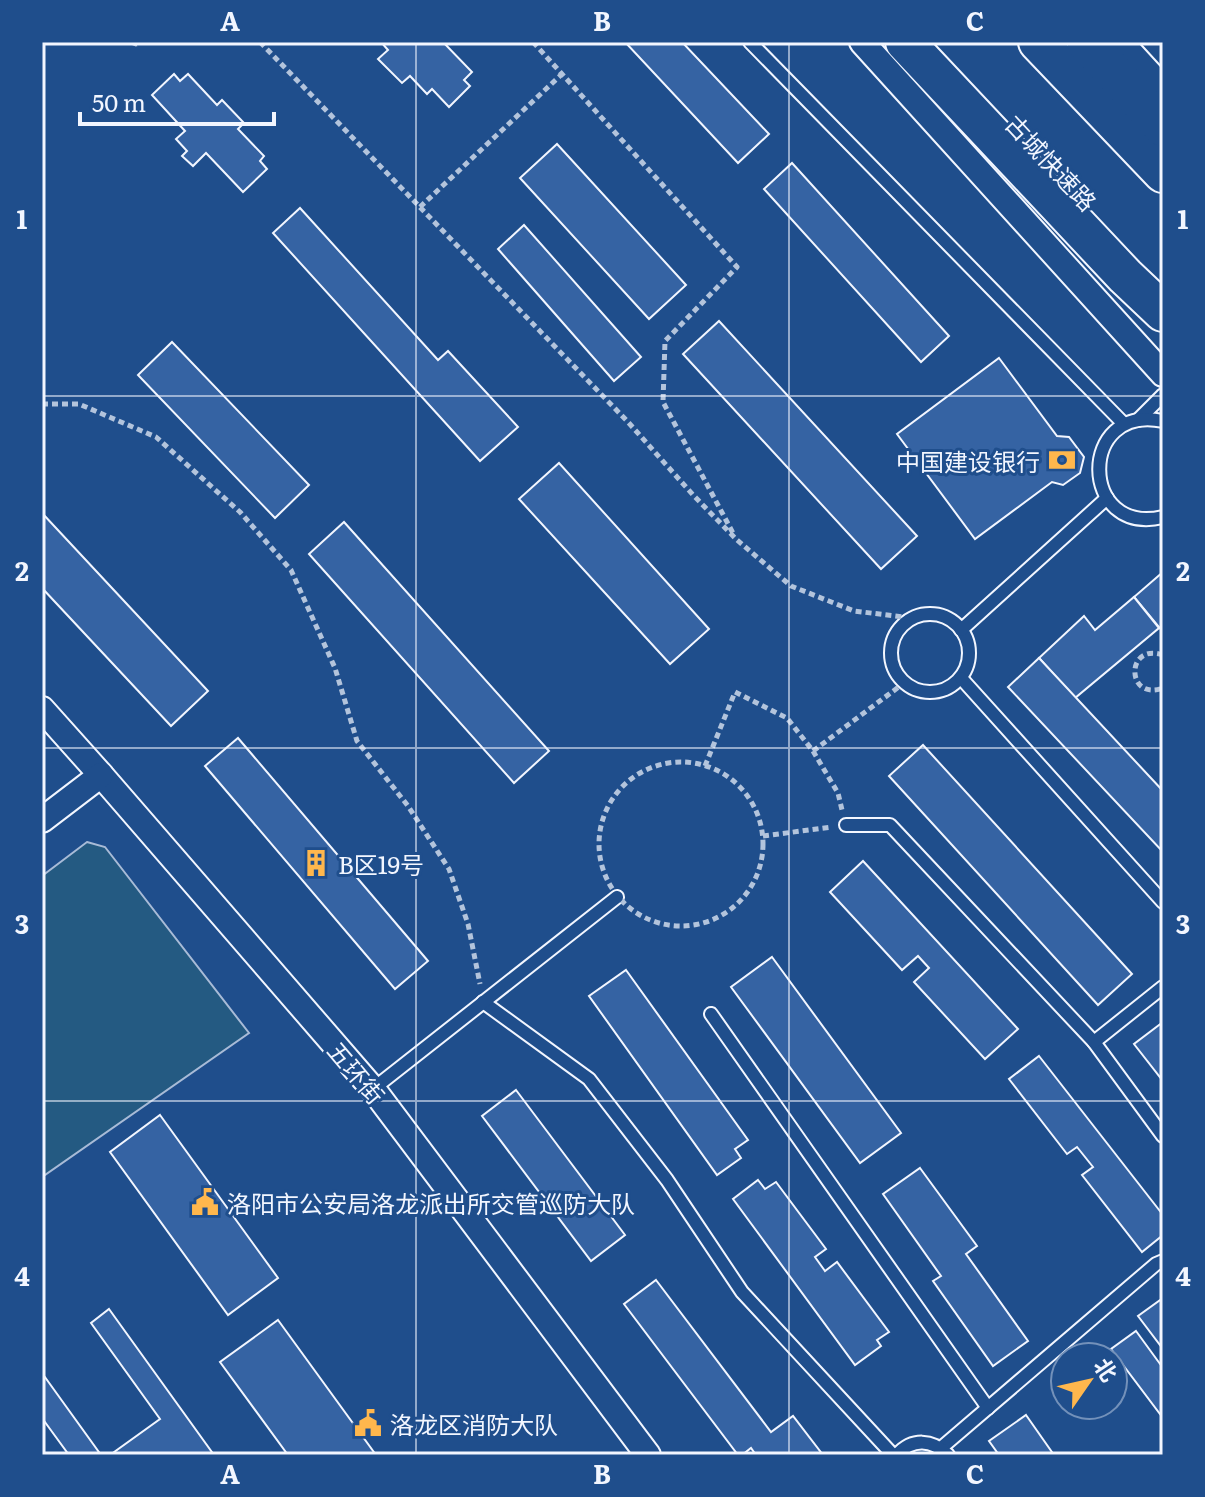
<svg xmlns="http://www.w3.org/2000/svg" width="1205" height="1497" viewBox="0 0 1205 1497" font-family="Literata,'Noto Sans SC',serif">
	<rect width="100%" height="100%" fill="#1f4e8c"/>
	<polygon fill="#245a82" stroke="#a8bbd7" stroke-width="2" points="87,842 105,847 249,1033 42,1177 42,876"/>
	<g fill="#3563a3" stroke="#f2f6ff" stroke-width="2">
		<polygon points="381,42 443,42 472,72 464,80 470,86 449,107 432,89 427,94 410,76 402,83 378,59 388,50"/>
		<polygon points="625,42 682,42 769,134 738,163"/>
		<polygon points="174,74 180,81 188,74 217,105 222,100 244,123 238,129 264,156 260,161 267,169 243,192 206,153 193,166 182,156 187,151 176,139 185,131 152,95"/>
		<polygon points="557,144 686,285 649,319 520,178"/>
		<polygon points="792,163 949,336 921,362 764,189"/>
		<polygon points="300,208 438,360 448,351 518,427 480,461 273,233"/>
		<polygon points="524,225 641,357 614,381 498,249"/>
		<polygon points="719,321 917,536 881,569 683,354"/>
		<polygon points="172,342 309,485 275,518 138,375"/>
		<polygon points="999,358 1057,436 1069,437 1084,457 1080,473 1063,485 1052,482 975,539 897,434"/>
		<polygon points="559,463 709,629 670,664 519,499"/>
		<polygon points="42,513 208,691 171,726 42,588"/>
		<polygon points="344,522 549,751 514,783 309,554"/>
		<polygon points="1163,572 1163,632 1134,597"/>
		<polygon points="1134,597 1159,628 1075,698 1039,658 1084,616 1095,630"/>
		<polygon points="1039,658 1163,791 1163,852 1008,687"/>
		<polygon points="238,738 428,961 395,989 205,766"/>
		<polygon points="923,745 1132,974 1098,1005 889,776"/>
		<polygon points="863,861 1018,1029 985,1059 914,982 929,968 918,956 902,970 830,892"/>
		<polygon points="772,957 901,1133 860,1163 731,987"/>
		<polygon points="626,970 748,1140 735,1149 741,1158 717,1175 589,996"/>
		<polygon points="1163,1022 1163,1081 1134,1044"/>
		<polygon points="1039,1056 1163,1215 1163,1235 1142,1252 1082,1175 1093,1167 1077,1147 1067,1154 1009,1079"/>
		<polygon points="516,1090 625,1235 591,1261 482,1116"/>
		<polygon points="160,1115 278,1278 228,1315 110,1152"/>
		<polygon points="920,1168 977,1246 966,1254 1028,1341 993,1366 933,1281 941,1276 883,1194"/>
		<polygon points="758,1180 765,1189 776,1182 826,1249 815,1257 825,1271 837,1262 889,1332 877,1340 881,1346 855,1365 733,1199"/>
		<polygon points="656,1280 771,1432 793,1416 823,1455 756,1455 751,1448 742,1455 738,1455 624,1304"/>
		<polygon points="1163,1298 1163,1349 1138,1316"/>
		<polygon points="109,1309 214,1455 110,1455 160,1419 91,1323"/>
		<polygon points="278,1320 376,1455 288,1455 220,1362"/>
		<polygon points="1136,1331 1163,1368 1163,1418 1111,1349"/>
		<polygon points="42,1373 101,1455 69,1455 42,1418"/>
		<polygon points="1026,1415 1054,1455 999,1455 989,1441"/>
	</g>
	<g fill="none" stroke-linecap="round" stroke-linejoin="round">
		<g stroke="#f2f6ff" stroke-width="16">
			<g id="service">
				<polyline points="750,42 1124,424"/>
				<polyline points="1138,420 1163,395"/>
				<path d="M1163,421C1077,403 1079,537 1163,517"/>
				<circle cx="930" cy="653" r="39"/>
				<polyline points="961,630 1107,498"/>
				<polyline points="961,678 1163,902"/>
				<polyline points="846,825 890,825 1094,1042 1163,1136"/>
				<polyline points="483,1002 589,1079 667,1180 742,1292 893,1455"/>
				<polyline points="711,1014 988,1408"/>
				<polyline points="1094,1042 1163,987"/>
				<polyline points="373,1089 617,897"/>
				<polyline points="941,1448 1156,1264 1163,1261"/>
				<path d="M897,1455C912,1438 932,1439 948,1455"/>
			</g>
		</g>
		<g stroke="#f2f6ff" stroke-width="28">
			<g id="minor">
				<polyline points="862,42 1163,374"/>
				<polyline points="1121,42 1163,88"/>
				<polyline points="42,709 101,775 373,1089 648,1455"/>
				<polyline points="42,820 101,775"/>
			</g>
		</g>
		<g stroke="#f2f6ff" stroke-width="42">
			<g id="trunk">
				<polyline points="905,42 1125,276 1163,312"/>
				<polyline points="1038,42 1163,173"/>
				<polyline points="1086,42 1163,127"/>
			</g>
		</g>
		<g stroke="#b3c4dc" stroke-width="5" stroke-dasharray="6 4" stroke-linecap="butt">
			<polyline points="131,42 136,44 142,42"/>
			<polyline points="260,42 628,422 694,496 737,540 791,586 854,611 912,618"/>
			<polyline points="533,42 737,267 665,341 663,402 734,535"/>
			<polyline points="420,207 562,74"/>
			<polyline points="42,404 79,404 156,437 240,512 291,570 335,668 357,741 408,806 449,869 468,924 480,984"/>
			<path d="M1163,655C1125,642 1126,702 1163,688"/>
			<polyline points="813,751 904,683"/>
			<circle cx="681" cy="844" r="82"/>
			<polyline points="705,766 735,692 787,718 813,751 838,793 842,810"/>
			<polyline points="763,836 832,827"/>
		</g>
		<use href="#service" stroke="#1f4e8c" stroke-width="12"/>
		<use href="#minor" stroke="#1f4e8c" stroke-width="24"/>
		<use href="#trunk" stroke="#1f4e8c" stroke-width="38"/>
	</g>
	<path fill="none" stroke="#f2f6ff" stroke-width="2" stroke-opacity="0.55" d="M416,42V1455M789,42V1455M42,396H1163M42,748H1163M42,1101H1163"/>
	<defs>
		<g id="bank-bare" transform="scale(2.16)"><path d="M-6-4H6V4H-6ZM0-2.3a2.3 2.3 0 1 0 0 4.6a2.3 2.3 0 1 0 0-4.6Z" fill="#ffb74d" stroke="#1f4e8c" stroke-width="2.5" paint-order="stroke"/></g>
		<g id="building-bare" transform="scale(2.16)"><path d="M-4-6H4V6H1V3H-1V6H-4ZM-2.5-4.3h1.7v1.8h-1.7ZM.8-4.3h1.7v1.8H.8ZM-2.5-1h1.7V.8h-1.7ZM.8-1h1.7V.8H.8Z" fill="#ffb74d" stroke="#1f4e8c" stroke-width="2.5" paint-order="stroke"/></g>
		<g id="civic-bare" transform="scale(2.16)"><path d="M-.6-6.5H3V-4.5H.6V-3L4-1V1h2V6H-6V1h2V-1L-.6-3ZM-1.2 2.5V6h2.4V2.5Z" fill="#ffb74d" stroke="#1f4e8c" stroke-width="2.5" paint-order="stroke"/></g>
	</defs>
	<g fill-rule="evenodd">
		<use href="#bank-bare" x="1062" y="460"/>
		<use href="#building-bare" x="316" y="863"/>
		<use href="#civic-bare" x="205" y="1202"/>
		<use href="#civic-bare" x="368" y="1423"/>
	</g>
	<g text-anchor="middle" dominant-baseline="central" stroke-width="6" stroke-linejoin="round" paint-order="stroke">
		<g font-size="24" fill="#f2f6ff" stroke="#1f4e8c">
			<text transform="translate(1052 162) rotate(47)">古城快速路</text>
			<text transform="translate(357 1072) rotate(50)">五环街</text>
		</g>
		<g font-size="24" fill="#f2f6ff" stroke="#1f4e8c" text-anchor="start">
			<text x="1040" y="460" text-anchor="end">中国建设银行</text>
			<text x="338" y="863">B区19号</text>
			<text x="227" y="1202">洛阳市公安局洛龙派出所交管巡防大队</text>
			<text x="390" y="1423">洛龙区消防大队</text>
		</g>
	</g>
	<rect width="1205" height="1497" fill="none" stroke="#1f4e8c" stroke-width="88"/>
	<g transform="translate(1089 1381) rotate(56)"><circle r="38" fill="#1f4e8c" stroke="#7391ba" stroke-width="2"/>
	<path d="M0-6L14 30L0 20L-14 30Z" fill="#ffb74d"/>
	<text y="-12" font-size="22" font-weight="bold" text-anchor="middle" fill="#f2f6ff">北</text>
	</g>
	<path d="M80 112v12h194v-12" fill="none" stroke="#f2f6ff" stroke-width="4"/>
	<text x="92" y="112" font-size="24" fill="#f2f6ff" stroke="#1f4e8c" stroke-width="6" paint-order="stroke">50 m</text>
	<rect x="44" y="44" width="1117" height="1409" fill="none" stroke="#f2f6ff" stroke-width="3"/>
	<g font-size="26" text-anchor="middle" font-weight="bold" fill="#f2f6ff">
		<text x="230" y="31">A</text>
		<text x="602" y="31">B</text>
		<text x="975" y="31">C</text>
		<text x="22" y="229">1</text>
		<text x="1183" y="229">1</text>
		<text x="22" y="581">2</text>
		<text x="1183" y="581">2</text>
		<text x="22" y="934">3</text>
		<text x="1183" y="934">3</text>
		<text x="22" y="1286">4</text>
		<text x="1183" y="1286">4</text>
		<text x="230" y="1484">A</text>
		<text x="602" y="1484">B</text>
		<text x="975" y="1484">C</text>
	</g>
</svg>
